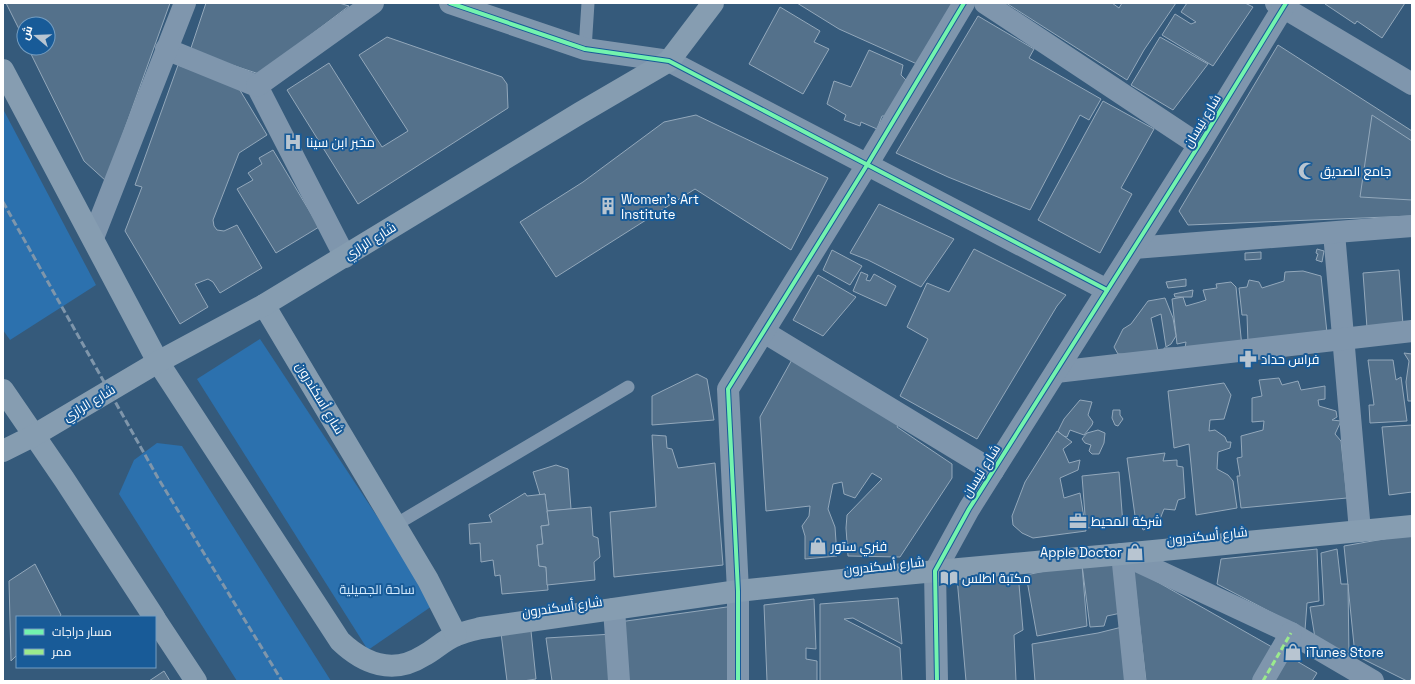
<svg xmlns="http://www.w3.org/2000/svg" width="1415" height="684" viewBox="0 0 1415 684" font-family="'Space Grotesk',Cairo,sans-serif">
	<rect width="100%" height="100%" fill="#355a7b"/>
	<g fill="#2c71ae">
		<polygon points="3,109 96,285 10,340 3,330"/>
		<polygon points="260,339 435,604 368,650 197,379"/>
		<polygon points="157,443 182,446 331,681 237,681 119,494 134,460"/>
	</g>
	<g fill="#54718b" stroke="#93a8bb">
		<polygon points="6,3 170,3 106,181 84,161 28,48 48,48 48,24 24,24 24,39"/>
		<polygon points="206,3 339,3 349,6 259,74 190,51"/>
		<polygon points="797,3 954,3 917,64 839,29"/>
		<polygon points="1006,3 1112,3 1119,8 1122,3 1176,3 1144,50 1127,80"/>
		<polygon points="1187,3 1245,3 1253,7 1213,66 1162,35 1175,14 1191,24 1196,22 1181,12"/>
		<polygon points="1326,3 1405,3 1382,38 1357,21 1355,24 1325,4"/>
		<polygon points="780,7 820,31 814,42 829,49 803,94 749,64"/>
		<polygon points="978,16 1034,49 1029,58 1101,99 1089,120 1080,115 1030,210 948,177 896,153"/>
		<polygon points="387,37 502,77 507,84 508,108 358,204 287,90 329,63 382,147 408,131 359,55"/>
		<polygon points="1160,37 1208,64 1173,110 1131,85"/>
		<polygon points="1278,45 1412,131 1412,216 1188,225 1179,211"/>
		<polygon points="869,50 903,65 901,75 907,81 889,116 882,116 877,129 861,122 860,126 844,120 846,115 827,104 834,81 851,87"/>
		<polygon points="178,65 238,87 267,135 239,153 213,220 214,226 217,230 224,231 237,225 262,268 220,293 213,282 208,279 195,284 208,307 180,324 125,231 142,187 135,185"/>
		<polygon points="1103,101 1154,129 1121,188 1132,194 1100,253 1038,220"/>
		<polygon points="696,115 828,178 791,250 695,189 556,277 520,222 583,182 664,122"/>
		<polygon points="1372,115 1412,141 1412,200 1360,197"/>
		<polygon points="273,150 319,227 276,253 237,189 253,180 248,173 262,164 259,158"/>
		<polygon points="879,204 954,239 921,287 868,260 850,253"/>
		<polygon points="974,249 1066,295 1057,306 977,439 900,396 928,339 907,327 927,283 949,292"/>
		<polygon points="1317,249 1324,251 1322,262 1316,260 1318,254 1316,253"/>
		<polygon points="832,250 862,266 850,285 823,270"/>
		<polygon points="1261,252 1261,259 1245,260 1245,253"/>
		<polygon points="1399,270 1403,325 1367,328 1363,273"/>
		<polygon points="1303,271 1321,276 1327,333 1248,343 1247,315 1242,315 1239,288 1247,287 1249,280 1259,282 1262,288 1284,281 1285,272"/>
		<polygon points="861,272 868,275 866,280 870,281 874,274 896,286 886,306 853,291"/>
		<polygon points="818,275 856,297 823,336 793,320"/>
		<polygon points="1186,279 1186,286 1168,288 1166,282"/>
		<polygon points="1231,282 1236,287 1242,347 1165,357 1164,348 1185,348 1186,342 1177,344 1172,299 1183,297 1186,306 1200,302 1206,300 1203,290 1217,288 1216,284"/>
		<polygon points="1193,290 1192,297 1175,297 1174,294"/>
		<polygon points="1165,298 1173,318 1176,336 1171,344 1166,347 1161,314 1151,318 1159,356 1118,354 1114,347 1123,329 1131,324 1148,301"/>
		<polygon points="1404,353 1412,354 1412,401 1408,401 1406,382 1409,361"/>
		<polygon points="794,356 898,425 897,427 952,464 952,478 900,557 848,556 846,528 847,515 882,479 872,473 855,498 844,494 842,482 833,484 828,509 835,527 837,556 805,559 805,536 802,526 809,516 810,506 766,511 760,417"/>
		<polygon points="1368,360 1393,360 1396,380 1401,377 1407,421 1370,423 1369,405 1374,405"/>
		<polygon points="697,374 707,379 714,420 652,425 652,396"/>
		<polygon points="1279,378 1282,385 1298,381 1301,390 1325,386 1325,399 1318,400 1319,406 1336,411 1337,417 1332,420 1341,421 1335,434 1341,441 1347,498 1241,508 1237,476 1240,476 1237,458 1242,457 1241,436 1263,430 1264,421 1252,422 1252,398 1262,396 1259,380"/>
		<polygon points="1224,383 1231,395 1224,419 1210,420 1209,431 1215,430 1225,437 1227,442 1231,442 1230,448 1218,452 1217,469 1228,475 1233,481 1237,508 1196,515 1189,444 1174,448 1168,391"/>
		<polygon points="1080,400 1092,402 1088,415 1093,422 1092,425 1084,435 1070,430 1067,437 1063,436 1058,431 1064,419"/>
		<polygon points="1113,410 1120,410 1120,415 1123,419 1118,426 1115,425 1112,418"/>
		<polygon points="1412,425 1412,492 1389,495 1382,427"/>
		<polygon points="1098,430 1105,433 1104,443 1099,454 1092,454 1089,451 1091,445 1085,443 1082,439 1087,433"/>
		<polygon points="1057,431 1072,442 1063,449 1069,463 1080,460 1078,470 1060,478 1064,498 1080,493 1086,531 1033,538 1022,533 1013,525 1012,516 1025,482"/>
		<polygon points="652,435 666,436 667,448 672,449 678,468 715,463 723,565 614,577 610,512 656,507"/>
		<polygon points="1165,453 1163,461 1177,460 1177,466 1183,467 1185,498 1178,500 1175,510 1164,509 1160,519 1157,521 1157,525 1143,530 1141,523 1136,523 1127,458"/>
		<polygon points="556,465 568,469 571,509 547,511 545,494 540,495 533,472"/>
		<polygon points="1119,472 1123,525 1086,528 1082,476"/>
		<polygon points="525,493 527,496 545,494 549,525 541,526 543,544 537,545 539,566 546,567 548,590 502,594 500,575 495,576 493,560 481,562 480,543 470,544 469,524 492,522 489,515"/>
		<polygon points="591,507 593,536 598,538 600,557 594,562 595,580 547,585 546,567 539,566 537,545 543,544 541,526 549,525 547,511"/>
		<polygon points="1412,534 1412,677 1410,681 1407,681 1355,655 1344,546"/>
		<polygon points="1317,549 1319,601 1307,603 1305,630 1217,584 1221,559"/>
		<polygon points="1337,549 1341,584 1348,584 1349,657 1315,638 1310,607 1324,605 1321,553"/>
		<polygon points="1118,561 1121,613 1107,616 1104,626 1090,627 1082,565"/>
		<polygon points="35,564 61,615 59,617 17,617 17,655 11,661 9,581"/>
		<polygon points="1074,565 1082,565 1087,626 1037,636 1026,575"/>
		<polygon points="1133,568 1272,647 1256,681 1146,681"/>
		<polygon points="1018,573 1023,630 1014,635 1016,681 966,681 957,578"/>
		<polygon points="898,598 902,644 853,618 844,619 900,648 902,681 820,681 820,604"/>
		<polygon points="814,599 816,649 806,648 806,659 817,661 817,681 767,681 764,605"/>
		<polygon points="734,606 731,681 625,681 619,622"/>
		<polygon points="1122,627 1128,681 1035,681 1032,644 1098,633"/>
		<polygon points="531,631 536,679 523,681 507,681 501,633"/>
		<polygon points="613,634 615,681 552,681 546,638"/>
		<polygon points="1283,653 1317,673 1312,681 1268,681"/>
		<polygon points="164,671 170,681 149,681"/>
	</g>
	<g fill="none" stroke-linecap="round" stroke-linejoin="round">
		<g stroke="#7f96ad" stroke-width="13">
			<polyline points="585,49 588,3"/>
			<polyline points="395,525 628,387"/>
		</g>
		<g stroke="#7f96ad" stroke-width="22">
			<polyline points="450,3 585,49 669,61 1107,290"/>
			<polyline points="985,3 1199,145"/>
			<polyline points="1276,3 1412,84"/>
			<polyline points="166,49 257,86 345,257"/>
			<polyline points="257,86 373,3"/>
			<polyline points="1334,233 1360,531"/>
			<polyline points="93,238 185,3"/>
			<polyline points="1134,248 1412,226"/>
			<polyline points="764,332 993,471"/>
			<polyline points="1056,372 1412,331"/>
			<polyline points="1122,554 1291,633 1373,681"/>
			<polyline points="1122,554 1135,681"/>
			<polyline points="614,609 619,681"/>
			<polyline points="738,681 738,591 728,389 867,165 964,3"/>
			<polyline points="937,681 935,571 969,509 1199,145 1286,3"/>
			<polyline points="1263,681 1291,633"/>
		</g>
		<g stroke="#869db1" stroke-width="22">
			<path d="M3,70L158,362L340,641C364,664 393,675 423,656C435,650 445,639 457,635C464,632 473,630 481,628L738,591L861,578L1122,554L1412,526"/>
			<polyline points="264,305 428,580 456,635"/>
			<polyline points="3,390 64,479 154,617"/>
			<polyline points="3,451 33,436 158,362 264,305 580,113 669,61 713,3"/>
			<polyline points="155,619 196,681"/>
		</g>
		<polyline stroke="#7f96ab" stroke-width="3" stroke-dasharray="7 3" stroke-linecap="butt" points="3,202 158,478 282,681"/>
		<polyline stroke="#9bea8d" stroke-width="3" stroke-dasharray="6 3" stroke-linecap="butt" points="1263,681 1291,633"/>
		<g stroke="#185b98" stroke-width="6">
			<g id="cycleway">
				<polyline points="450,3 585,49 669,61 1107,290"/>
				<polyline points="738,681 738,591 728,389 867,165 964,3"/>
				<polyline points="937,681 935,571 969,509 1199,145 1286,3"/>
			</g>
		</g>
		<use href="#cycleway" stroke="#73f3ae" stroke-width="4"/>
	</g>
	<defs>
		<g id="hospital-bare" transform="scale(1.38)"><path d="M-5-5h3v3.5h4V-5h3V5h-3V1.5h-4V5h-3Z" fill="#b8c5d1" stroke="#185b98" stroke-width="2.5" paint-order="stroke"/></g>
		<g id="mosque-bare" transform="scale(1.38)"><path d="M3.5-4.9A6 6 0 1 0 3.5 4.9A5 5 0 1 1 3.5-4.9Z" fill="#b8c5d1" stroke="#185b98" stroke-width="2.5" paint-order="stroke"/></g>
		<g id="building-bare" transform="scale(1.38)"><path d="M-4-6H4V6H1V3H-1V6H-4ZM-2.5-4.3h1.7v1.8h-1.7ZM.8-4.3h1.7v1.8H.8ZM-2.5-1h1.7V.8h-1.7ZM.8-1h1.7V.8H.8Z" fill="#b8c5d1" stroke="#185b98" stroke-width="2.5" paint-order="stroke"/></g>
		<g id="pharmacy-bare" transform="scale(1.38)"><path d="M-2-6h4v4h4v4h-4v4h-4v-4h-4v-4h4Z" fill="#b8c5d1" stroke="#185b98" stroke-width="2.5" paint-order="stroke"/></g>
		<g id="office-bare" transform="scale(1.38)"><path d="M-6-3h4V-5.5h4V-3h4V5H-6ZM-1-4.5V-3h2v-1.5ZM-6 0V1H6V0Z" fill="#b8c5d1" stroke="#185b98" stroke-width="2.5" paint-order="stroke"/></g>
		<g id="shop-bare" transform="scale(1.38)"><path d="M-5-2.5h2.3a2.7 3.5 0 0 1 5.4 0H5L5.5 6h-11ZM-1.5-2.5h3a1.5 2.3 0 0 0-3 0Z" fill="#b8c5d1" stroke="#185b98" stroke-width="2.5" paint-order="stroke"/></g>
		<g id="library-bare" transform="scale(1.38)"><path d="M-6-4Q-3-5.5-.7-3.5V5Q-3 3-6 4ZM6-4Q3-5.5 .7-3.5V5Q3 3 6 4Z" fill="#b8c5d1" stroke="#185b98" stroke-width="2.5" paint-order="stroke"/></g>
	</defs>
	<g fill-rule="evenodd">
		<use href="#hospital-bare" x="293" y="142"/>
		<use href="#mosque-bare" x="1307" y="171"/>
		<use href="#building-bare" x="608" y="206"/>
		<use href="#pharmacy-bare" x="1248" y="359"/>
		<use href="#office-bare" x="1078" y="521"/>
		<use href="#shop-bare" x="818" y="546"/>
		<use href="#shop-bare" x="1135" y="552"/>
		<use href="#library-bare" x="949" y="578"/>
		<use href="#shop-bare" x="1293" y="652"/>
	</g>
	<g text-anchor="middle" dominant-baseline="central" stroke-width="4" stroke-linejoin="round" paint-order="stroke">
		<g font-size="13" fill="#fff" stroke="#185b98">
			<text transform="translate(1202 121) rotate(-59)">شارع نيسان</text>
			<text transform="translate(370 241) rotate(-32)">شارع الرازي</text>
			<text transform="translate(320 398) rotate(59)">شارع أسكندرون</text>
			<text transform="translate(89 403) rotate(-31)">شارع الرازي</text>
			<text transform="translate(981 471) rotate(-58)">شارع نيسان</text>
			<text transform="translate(1207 536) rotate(-6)">شارع أسكندرون</text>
			<text transform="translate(884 566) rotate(-6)">شارع أسكندرون</text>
			<text transform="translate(562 607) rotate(-8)">شارع أسكندرون</text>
		</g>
		<g font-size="13" fill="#fff" stroke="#185b98" text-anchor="start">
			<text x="306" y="142">مخبر ابن سينا</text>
			<text x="1320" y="171">جامع الصديق</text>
			<text x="621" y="199">Women's Art<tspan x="621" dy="15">Institute</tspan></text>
			<text x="1261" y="359">فراس حداد</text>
			<text x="1091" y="521">شركة المحيط</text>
			<text x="831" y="546">فنري ستور</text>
			<text x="1122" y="552" text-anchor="end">Apple Doctor</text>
			<text x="962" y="578">مكتبة اطلس</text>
			<text x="1306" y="652">iTunes Store</text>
		</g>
		<g font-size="13" fill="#d3e9fc" stroke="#185b98">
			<text x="377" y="589">ساحة الجميلية</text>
		</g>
	</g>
	<rect width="1415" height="684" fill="none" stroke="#ffffff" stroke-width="8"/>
	<rect x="16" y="616" width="140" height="52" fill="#185b98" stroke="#749dc1"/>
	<rect x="24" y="629" width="20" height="6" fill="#73f3ae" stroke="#749dc1"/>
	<text x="52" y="636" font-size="12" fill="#ffffff">مسار دراجات</text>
	<rect x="24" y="649" width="20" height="6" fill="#9bea8d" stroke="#749dc1"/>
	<text x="52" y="656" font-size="12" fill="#ffffff">ممر</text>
	<g transform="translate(36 36) rotate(289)"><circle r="19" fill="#185b98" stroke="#749dc1"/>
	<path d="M0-3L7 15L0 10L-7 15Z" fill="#b8c5d1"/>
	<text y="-6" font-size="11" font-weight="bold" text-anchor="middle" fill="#ffffff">ش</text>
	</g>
</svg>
